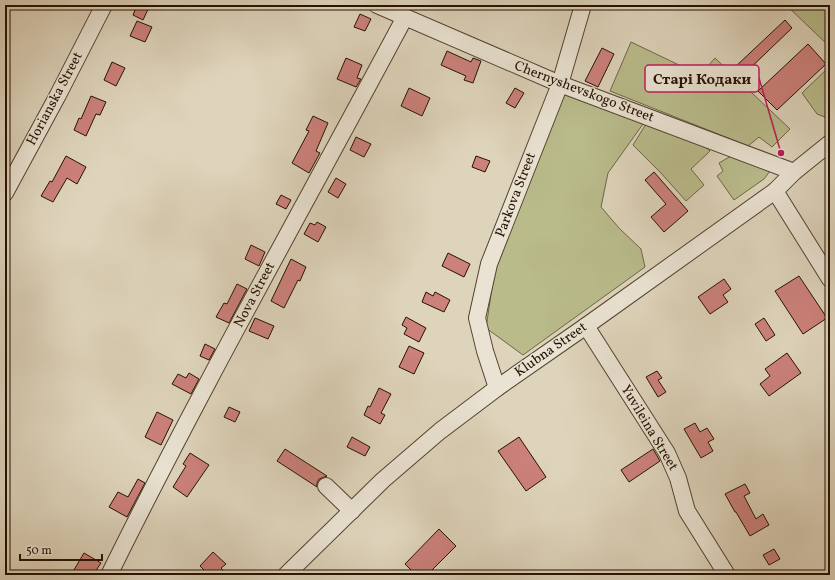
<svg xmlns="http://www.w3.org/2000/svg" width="835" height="580" viewBox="0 0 835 580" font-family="Vollkorn,serif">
	<rect width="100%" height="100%" fill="#ded4bb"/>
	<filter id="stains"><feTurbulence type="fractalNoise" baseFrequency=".005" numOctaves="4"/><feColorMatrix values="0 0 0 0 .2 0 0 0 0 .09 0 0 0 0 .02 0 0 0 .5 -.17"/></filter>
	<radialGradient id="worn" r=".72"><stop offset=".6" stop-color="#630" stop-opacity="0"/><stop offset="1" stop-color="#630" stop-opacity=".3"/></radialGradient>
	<g fill="#b9bb8b" stroke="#6e6646">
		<polygon points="786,5 830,5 830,47"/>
		<polygon points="631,42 700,75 715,58 790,129 772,147 759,137 748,146 610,91"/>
		<polygon points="830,66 830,119 817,114 802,93"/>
		<polygon points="561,91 643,124 608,173 601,207 619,228 641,249 645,267 523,355 486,328 496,261"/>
		<polygon points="646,124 695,139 710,151 691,169 704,185 686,201 660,172 633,145"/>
		<polygon points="731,156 770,171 764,179 734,200 717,176 723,171 719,163"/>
	</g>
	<g fill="#cc817b" stroke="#241102">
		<polygon points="137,5 150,5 143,20 133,15"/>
		<polygon points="360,14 371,19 365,31 354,27"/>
		<polygon points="785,20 792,28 742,76 734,68"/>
		<polygon points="137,21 152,27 145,42 130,36"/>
		<polygon points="808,44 826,64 777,110 758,91"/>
		<polygon points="602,48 614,54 598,87 585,81"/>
		<polygon points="447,51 471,62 473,58 481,61 473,83 464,80 466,76 441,65"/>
		<polygon points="346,58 362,65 357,78 361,79 356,87 337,79"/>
		<polygon points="112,62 125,68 116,86 104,80"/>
		<polygon points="409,88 430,98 422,116 401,106"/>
		<polygon points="515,88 524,93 515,108 506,103"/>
		<polygon points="91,96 106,102 100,115 96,114 86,136 74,130 79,118 81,119"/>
		<polygon points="313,116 328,123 316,151 320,153 309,173 292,163 309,131 306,130"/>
		<polygon points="356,137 371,144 364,157 350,150"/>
		<polygon points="66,156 86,167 77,184 67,178 53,202 41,196 50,181 52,182"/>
		<polygon points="476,156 490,161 485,172 472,167"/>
		<polygon points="654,172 688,211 664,232 651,217 666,204 645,180"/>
		<polygon points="336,178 346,184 338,198 328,192"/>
		<polygon points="281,195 291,200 286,209 276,204"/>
		<polygon points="317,222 326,227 318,242 304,234 310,223 315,225"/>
		<polygon points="251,245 265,252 259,266 245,259"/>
		<polygon points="448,253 470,264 464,277 442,266"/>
		<polygon points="291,259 306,267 300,281 298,280 284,308 271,301"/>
		<polygon points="799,276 827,318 803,334 775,291"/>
		<polygon points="724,279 731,289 723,295 728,302 710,314 698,297"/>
		<polygon points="237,284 247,289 229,323 216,317 224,303 227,304"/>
		<polygon points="426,292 433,296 435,292 450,300 444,312 422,302"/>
		<polygon points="406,317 426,328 419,342 404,334 407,328 402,325"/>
		<polygon points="255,318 274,326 268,339 249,331"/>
		<polygon points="764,318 775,335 766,341 755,324"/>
		<polygon points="205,344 215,349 209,360 200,356"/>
		<polygon points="409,346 424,353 414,374 399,367"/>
		<polygon points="787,353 801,373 769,396 760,384 770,376 765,369"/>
		<polygon points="657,371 662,378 658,380 666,392 658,397 646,377"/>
		<polygon points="189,373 199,379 191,394 172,384 178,374 186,378"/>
		<polygon points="379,388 391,394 381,413 385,415 380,424 364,415 368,406 370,407"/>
		<polygon points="229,407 240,412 235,422 224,417"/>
		<polygon points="157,412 173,420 161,445 145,437"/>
		<polygon points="695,423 700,432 707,428 714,439 708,442 713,451 701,458 684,429"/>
		<polygon points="352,437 370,447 365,456 347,447"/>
		<polygon points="519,437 546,477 526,491 498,451"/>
		<polygon points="285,449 327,476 319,479 317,483 317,487 277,461"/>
		<polygon points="653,449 660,461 629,482 621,470"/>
		<polygon points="190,453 209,465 187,497 173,487 186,466 183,464"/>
		<polygon points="138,479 145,483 127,517 109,507 118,492 128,497"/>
		<polygon points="745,484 750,493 744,496 756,519 763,514 769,525 750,536 736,512 735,512 725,494"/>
		<polygon points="439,529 456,546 427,575 416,575 405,564"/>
		<polygon points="774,549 780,559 769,565 763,555"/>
		<polygon points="213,552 226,564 221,568 228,575 209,575 200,566"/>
		<polygon points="84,553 101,563 93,575 71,575"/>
	</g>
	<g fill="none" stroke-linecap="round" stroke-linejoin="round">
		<g stroke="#524230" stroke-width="18">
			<g id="minor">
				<polyline points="377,5 560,84 794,172"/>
				<polyline points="775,191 830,279"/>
				<polyline points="5,193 58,95 104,5"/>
				<polyline points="586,326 667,453 678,478 687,511 727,575"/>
				<polyline points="497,388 485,351 477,318 489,264 560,84 583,5"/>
				<polyline points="326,486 352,511"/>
				<path d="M109,575C202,386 306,203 405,17"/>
				<polyline points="286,575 383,480 440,431 497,388 586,326 775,191 794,172 830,143"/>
			</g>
		</g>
		<use href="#minor" stroke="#eae3d3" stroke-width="16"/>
	</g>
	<g text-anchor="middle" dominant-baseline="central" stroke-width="3" stroke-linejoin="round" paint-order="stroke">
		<g font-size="14" fill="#241102" stroke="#eae3d3">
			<text transform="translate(584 92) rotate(21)">Chernyshevskogo Street</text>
			<text transform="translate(55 99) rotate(-62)">Horianska Street</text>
			<text transform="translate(516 195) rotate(-69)">Parkova Street</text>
			<text transform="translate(255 295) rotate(-62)">Nova Street</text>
			<text transform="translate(551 350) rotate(-35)">Klubna Street</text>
			<text transform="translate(649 428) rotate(59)">Yuvileina Street</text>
		</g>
	</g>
	<path fill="none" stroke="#c2185b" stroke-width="1.5" d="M781 153L759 78"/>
	<circle fill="#c2185b" stroke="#eae3d3" stroke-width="1.5" cx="781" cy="153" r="4"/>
	<rect fill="#eae3d3" stroke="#c2185b" stroke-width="1.5" x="645" y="65" width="114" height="27" rx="4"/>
	<g font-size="15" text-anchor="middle" font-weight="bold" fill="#241102">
		<text x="702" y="84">Старі Кодаки</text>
	</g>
	<rect width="835" height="580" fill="none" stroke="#ded4bb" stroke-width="20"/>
	<rect x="6" y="6" width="823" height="568" fill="none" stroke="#241102" stroke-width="2"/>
	<rect x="10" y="10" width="815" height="560" fill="none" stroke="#241102"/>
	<path d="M20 554v6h82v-6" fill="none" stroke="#241102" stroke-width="2"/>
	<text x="26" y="554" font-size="12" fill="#241102" stroke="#eae3d3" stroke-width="3" paint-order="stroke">50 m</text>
	<rect width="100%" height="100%" filter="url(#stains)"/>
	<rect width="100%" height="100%" fill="url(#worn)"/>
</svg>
